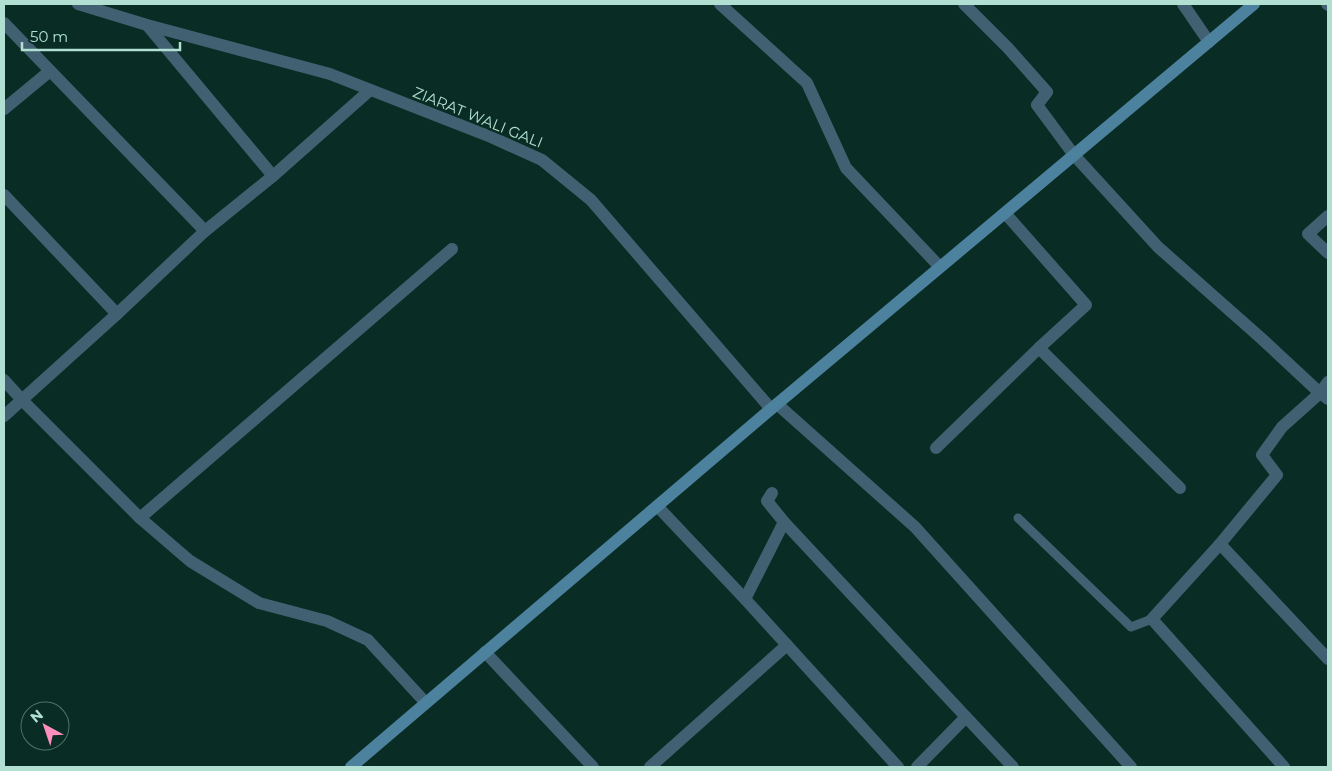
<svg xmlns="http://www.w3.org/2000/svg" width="1332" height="771" viewBox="0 0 1332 771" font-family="Montserrat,sans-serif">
	<rect width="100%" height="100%" fill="#092c24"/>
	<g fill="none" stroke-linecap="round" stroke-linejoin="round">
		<polyline stroke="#416173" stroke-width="9" points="1018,518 1131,627 1152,619"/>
		<g stroke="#416173" stroke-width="12">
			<polyline points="78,4 147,25 330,74 491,137 542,160 591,200 771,409"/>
			<polyline points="720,4 807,83 846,168 940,267"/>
			<polyline points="964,4 1008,48 1047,92 1037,105 1074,155 1158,247 1262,339 1320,393 1282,427 1262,455 1277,475 1220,544 1328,659"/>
			<polyline points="1183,4 1209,42"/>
			<polyline points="1327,4 1328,5"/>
			<polyline points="4,23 205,231"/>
			<polyline points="147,25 273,176"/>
			<polyline points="4,109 50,71"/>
			<polyline points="4,195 117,314"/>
			<polyline points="1005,213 1086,305 1039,348 1180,488"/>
			<polyline points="1328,216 1308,234 1328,253"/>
			<polyline points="4,380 22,400 140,518 190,561 259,603 327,621 368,640 425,702"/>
			<polyline points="1328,382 1320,393 1328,399"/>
			<polyline points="4,416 117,314 205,231 273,176 369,91"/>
			<polyline points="936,448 1039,348"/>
			<polyline points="772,493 767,501 784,522 966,717"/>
			<polyline points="657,506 745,599 898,767"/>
			<polyline points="140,518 452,249"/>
			<polyline points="1220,544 1152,619 1284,767"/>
			<polyline points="745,599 784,522"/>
			<polyline points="485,652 593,767"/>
			<polyline points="650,767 787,645"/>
			<polyline points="917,767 966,717 1013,767"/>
		</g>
		<polyline stroke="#416173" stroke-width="12" points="777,404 915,527 1131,767"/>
		<polyline stroke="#4d829f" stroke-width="12" points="351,767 771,409 1254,4"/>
	</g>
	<g text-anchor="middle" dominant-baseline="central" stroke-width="5" stroke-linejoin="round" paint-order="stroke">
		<g font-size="15" fill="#b1e0d2" stroke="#092c24">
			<text transform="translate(478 117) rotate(22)">ZIARAT WALI GALI</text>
		</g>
	</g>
	<rect width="1332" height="771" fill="none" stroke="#b1e0d2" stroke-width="10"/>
	<g transform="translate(45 726) rotate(320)"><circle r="24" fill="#092c24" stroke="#4c746a"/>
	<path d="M0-4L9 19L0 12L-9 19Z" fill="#fe8ebe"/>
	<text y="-8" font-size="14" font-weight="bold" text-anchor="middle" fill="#b1e0d2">N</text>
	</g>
	<path d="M22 42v8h158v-8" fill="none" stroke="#b1e0d2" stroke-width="2.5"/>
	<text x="30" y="42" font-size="15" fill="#b1e0d2" stroke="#092c24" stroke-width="4" paint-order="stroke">50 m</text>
</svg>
